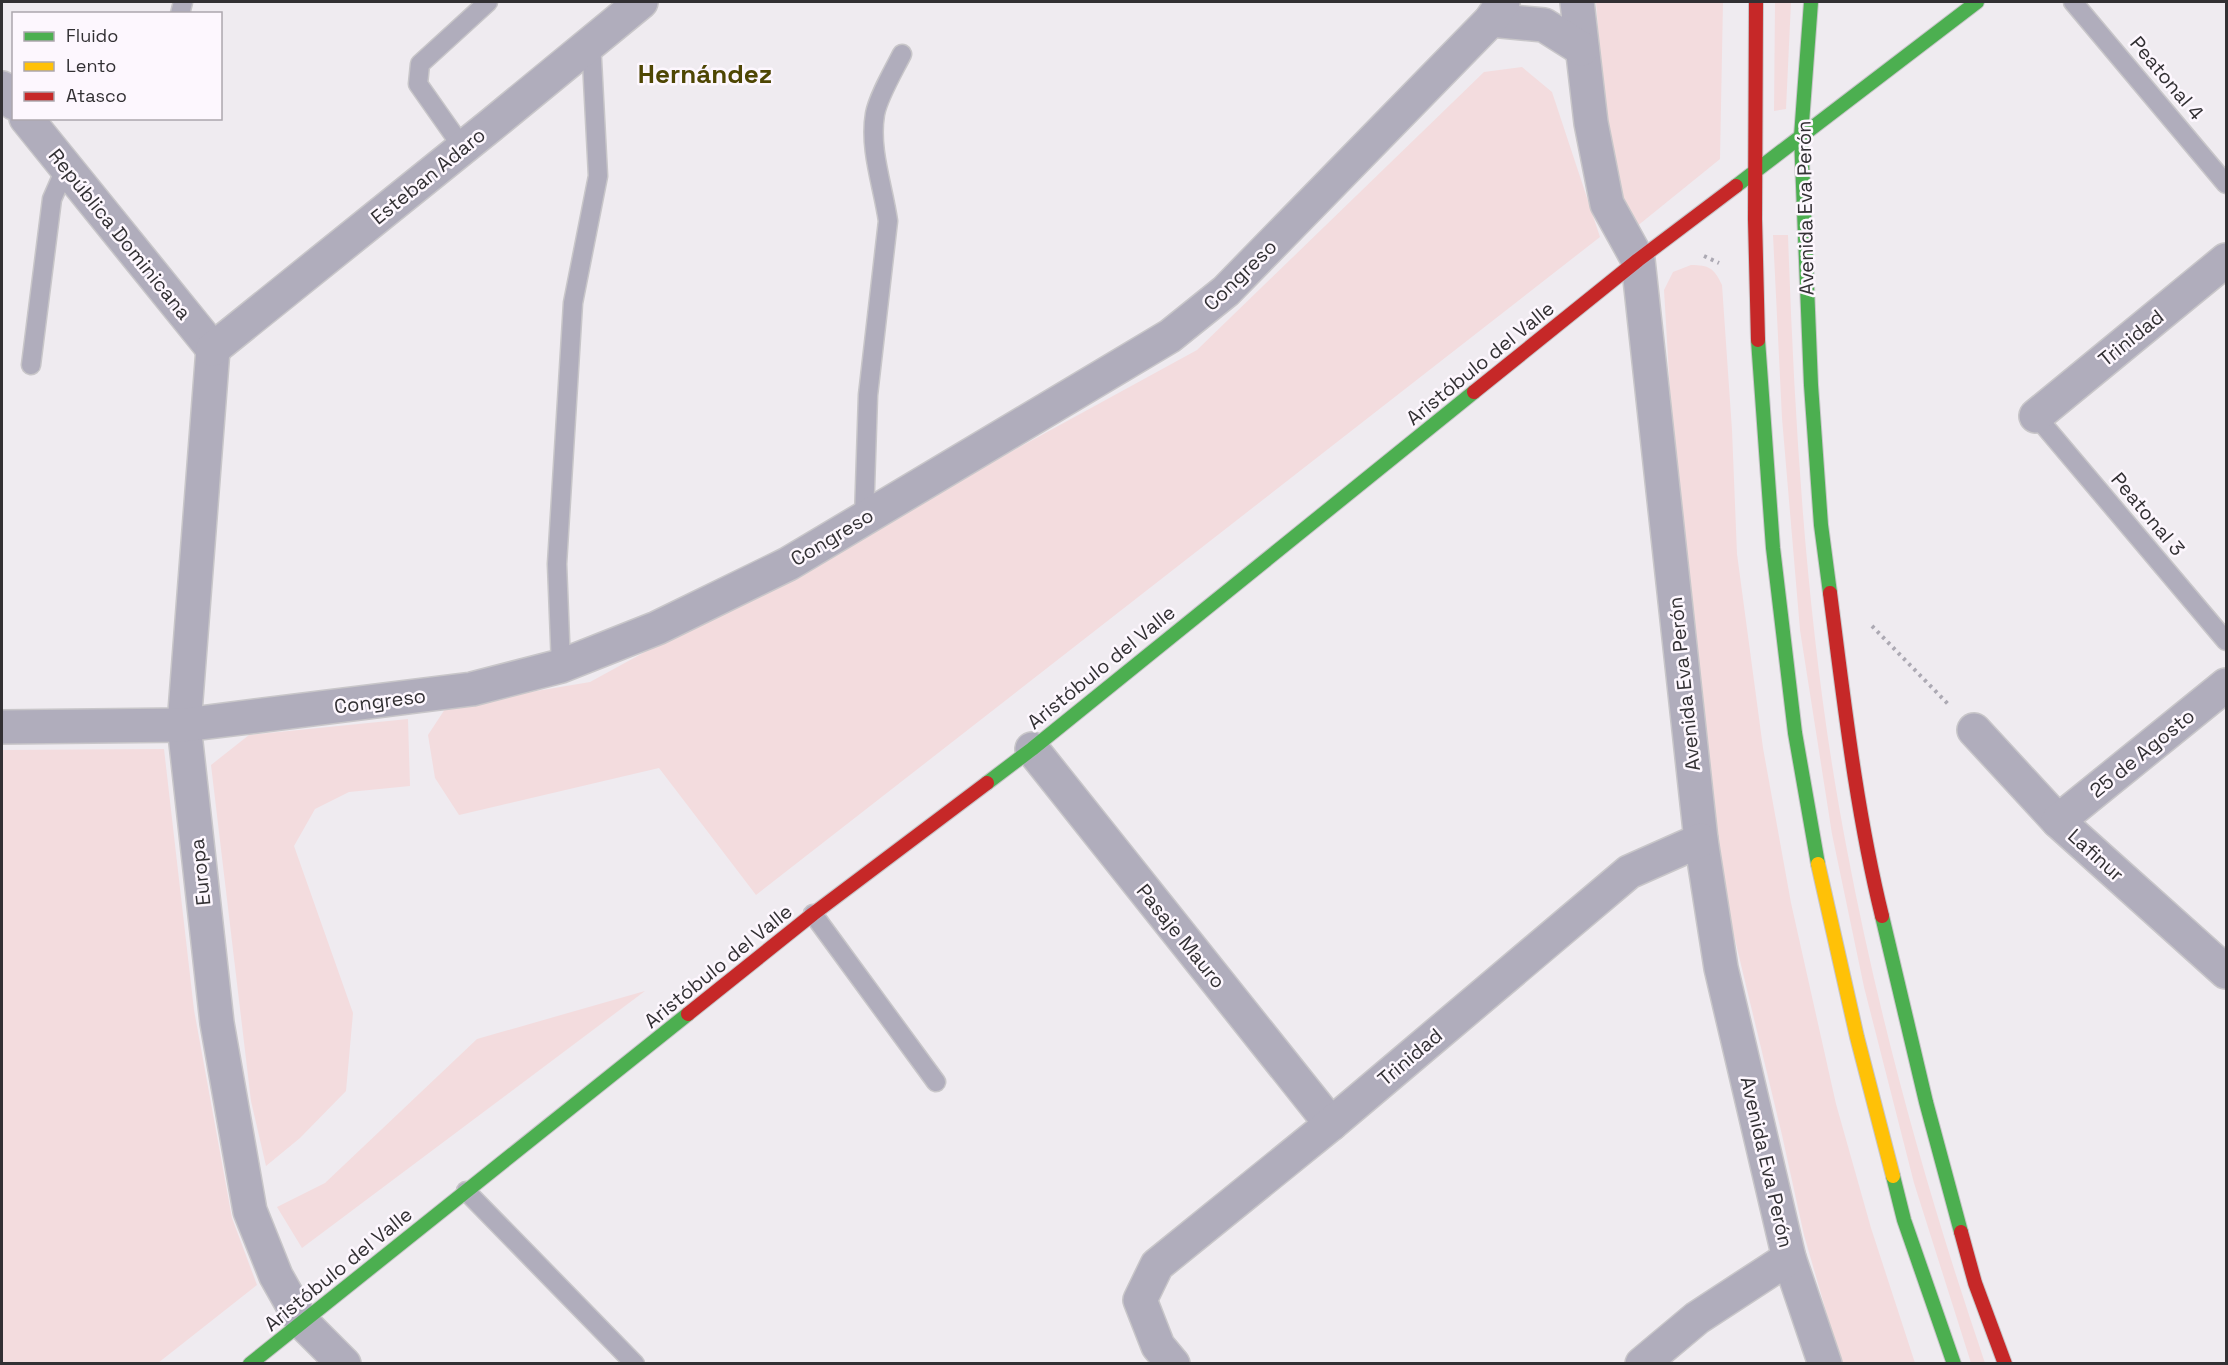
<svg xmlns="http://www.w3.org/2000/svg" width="2228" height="1365" viewBox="0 0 2228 1365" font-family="'Space Grotesk',sans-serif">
	<rect width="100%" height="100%" fill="#efebf0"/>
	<g fill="#f3dcde">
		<polygon points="1596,2 1723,2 1720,159 1636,227 1623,207 1603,92"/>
		<polygon points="1775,2 1791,2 1786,109 1774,111"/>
		<polygon points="1522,67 1552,92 1600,237 756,895 659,768 459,815 435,778 428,735 447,706 590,682 1197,350 1484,72"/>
		<path d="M1773,235H1788C1795,440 1808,648 1847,850C1880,1024 1928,1196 1985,1363H1971L1914,1183L1864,987L1832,834L1800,630L1782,418Z"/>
		<path d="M1691,265C1709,265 1714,268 1722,285L1732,430L1737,554L1763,748L1791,903L1836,1104L1871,1228L1915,1363H1841L1804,1235L1782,1135L1717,865L1673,442L1664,290L1673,272Z"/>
		<polygon points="408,719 410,786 349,792 315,809 294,846 353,1013 346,1091 300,1138 266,1166 251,1101 211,765 249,735"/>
		<polygon points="164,749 194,1010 232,1218 257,1285 158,1363 2,1363 2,750"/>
		<polygon points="645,991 302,1248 277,1207 325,1183 477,1039"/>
	</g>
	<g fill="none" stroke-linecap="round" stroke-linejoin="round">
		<g stroke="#c8c6c9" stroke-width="21">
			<g id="lane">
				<polyline points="2073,2 2226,184"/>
				<polyline points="180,14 183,2"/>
				<polyline points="463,148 418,84 420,64 488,2"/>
				<polyline points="31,365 52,199 66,167"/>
				<polyline points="2036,416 2226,641"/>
				<path d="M864,518L868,395L888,221C883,186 869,149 875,114C878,97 894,70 902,54"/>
				<polyline points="561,666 557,564 573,303 598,176 591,41"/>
				<polyline points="813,914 936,1082"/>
				<polyline points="466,1191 635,1364"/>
			</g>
		</g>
		<g stroke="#c8c6c9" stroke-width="36">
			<g id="street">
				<polyline points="1577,2 1591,123 1607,204 1638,260 1701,840 1721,968 1789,1258 1825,1364"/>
				<polyline points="1491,20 1544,25 1582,49"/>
				<polyline points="2,88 14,103"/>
				<polyline points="26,118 213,349"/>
				<polyline points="213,349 184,725 217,1023 250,1211 276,1276 302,1322 344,1364"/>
				<polyline points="213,349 490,126 641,2"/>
				<polyline points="2036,416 2226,260"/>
				<polyline points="2,727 184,725 472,689 561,666 657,628 788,564 1170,336 1226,291 1491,20 1503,2"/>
				<polyline points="1974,730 2058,821 2226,972"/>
				<polyline points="1032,749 1331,1124"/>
				<polyline points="2058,821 2226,685"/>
				<polyline points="1173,1364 1158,1346 1140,1300 1157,1265 1331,1124 1629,872 1701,840"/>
				<polyline points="1642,1364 1697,1318 1789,1258"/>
			</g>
		</g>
		<g stroke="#c8c6c9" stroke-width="16">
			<g id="fast">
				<polyline points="1811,2 1801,136 1811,385 1821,525 1830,593"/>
				<polyline points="1736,186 1977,2"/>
				<polyline points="1758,340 1773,548 1795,733 1818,864"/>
				<polyline points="987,783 1032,749 1474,392"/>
				<polyline points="1882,916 1926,1102 1961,1232"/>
				<polyline points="1893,1176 1904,1220 1954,1364"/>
				<polyline points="250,1364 688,1014"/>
			</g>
		</g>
		<g stroke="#c8c6c9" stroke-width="16">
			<polyline id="slow" points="1818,864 1857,1037 1893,1176"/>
		</g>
		<g stroke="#c8c6c9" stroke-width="16">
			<g id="jam">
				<polyline points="1756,2 1755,219 1758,340"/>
				<polyline points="1474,392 1638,260 1736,186"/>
				<path d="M1830,593C1844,701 1856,810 1882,916"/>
				<polyline points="688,1014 813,914 987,783"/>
				<polyline points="1961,1232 1975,1283 2005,1364"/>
			</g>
		</g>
		<g stroke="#aca9b3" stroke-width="4" stroke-dasharray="3 4.5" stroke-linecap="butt">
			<polyline points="1704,256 1719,263"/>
			<polyline points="1872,626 1948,704"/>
		</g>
		<use href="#lane" stroke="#b0adbc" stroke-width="18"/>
		<use href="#street" stroke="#b0adbc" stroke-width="33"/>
		<use href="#fast" stroke="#4caf50" stroke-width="14"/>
		<use href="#slow" stroke="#ffc107" stroke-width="14"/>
		<use href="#jam" stroke="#c62828" stroke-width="14"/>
	</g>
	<g text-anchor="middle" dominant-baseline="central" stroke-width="5" stroke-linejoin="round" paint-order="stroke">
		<g font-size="20" fill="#323033" stroke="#fdf7fe">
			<text transform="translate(2167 78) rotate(50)">Peatonal 4</text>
			<text transform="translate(428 176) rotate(-39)">Esteban Adaro</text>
			<text transform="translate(1805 208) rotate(-91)">Avenida Eva Perón</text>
			<text transform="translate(120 234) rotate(51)">República Dominicana</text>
			<text transform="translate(1240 275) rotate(-44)">Congreso</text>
			<text transform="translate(2131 338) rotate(-39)">Trinidad</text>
			<text transform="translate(1480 363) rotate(-39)">Aristóbulo del Valle</text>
			<text transform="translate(2148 514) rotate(50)">Peatonal 3</text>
			<text transform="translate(832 537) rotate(-31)">Congreso</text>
			<text transform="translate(1101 667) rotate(-39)">Aristóbulo del Valle</text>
			<text transform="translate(1684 684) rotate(-96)">Avenida Eva Perón</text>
			<text transform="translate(380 701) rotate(-7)">Congreso</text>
			<text transform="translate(2142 753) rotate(-39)">25 de Agosto</text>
			<text transform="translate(2096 855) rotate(42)">Lafinur</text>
			<text transform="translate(200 872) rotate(-96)">Europa</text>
			<text transform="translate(1181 936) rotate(51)">Pasaje Mauro</text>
			<text transform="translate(718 966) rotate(-39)">Aristóbulo del Valle</text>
			<text transform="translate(1410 1057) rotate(-40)">Trinidad</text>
			<text transform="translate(1767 1162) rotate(77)">Avenida Eva Perón</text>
			<text transform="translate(338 1269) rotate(-39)">Aristóbulo del Valle</text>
		</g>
		<g font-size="26" font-weight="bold" fill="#4e4603" stroke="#fdf7fe">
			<text x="705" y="74">Hernández</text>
		</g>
	</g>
	<rect width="2228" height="1365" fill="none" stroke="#323033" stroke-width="6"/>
	<rect x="12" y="12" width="210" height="108" fill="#fdf7fe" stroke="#aca7ad" stroke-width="1.5"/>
	<rect x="24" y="32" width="30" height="9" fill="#4caf50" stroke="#aca7ad" stroke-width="1.5"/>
	<text x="66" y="42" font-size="18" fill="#323033">Fluido</text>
	<rect x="24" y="62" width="30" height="9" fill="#ffc107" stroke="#aca7ad" stroke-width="1.5"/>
	<text x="66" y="72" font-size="18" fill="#323033">Lento</text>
	<rect x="24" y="92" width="30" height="9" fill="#c62828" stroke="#aca7ad" stroke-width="1.5"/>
	<text x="66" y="102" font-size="18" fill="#323033">Atasco</text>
</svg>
